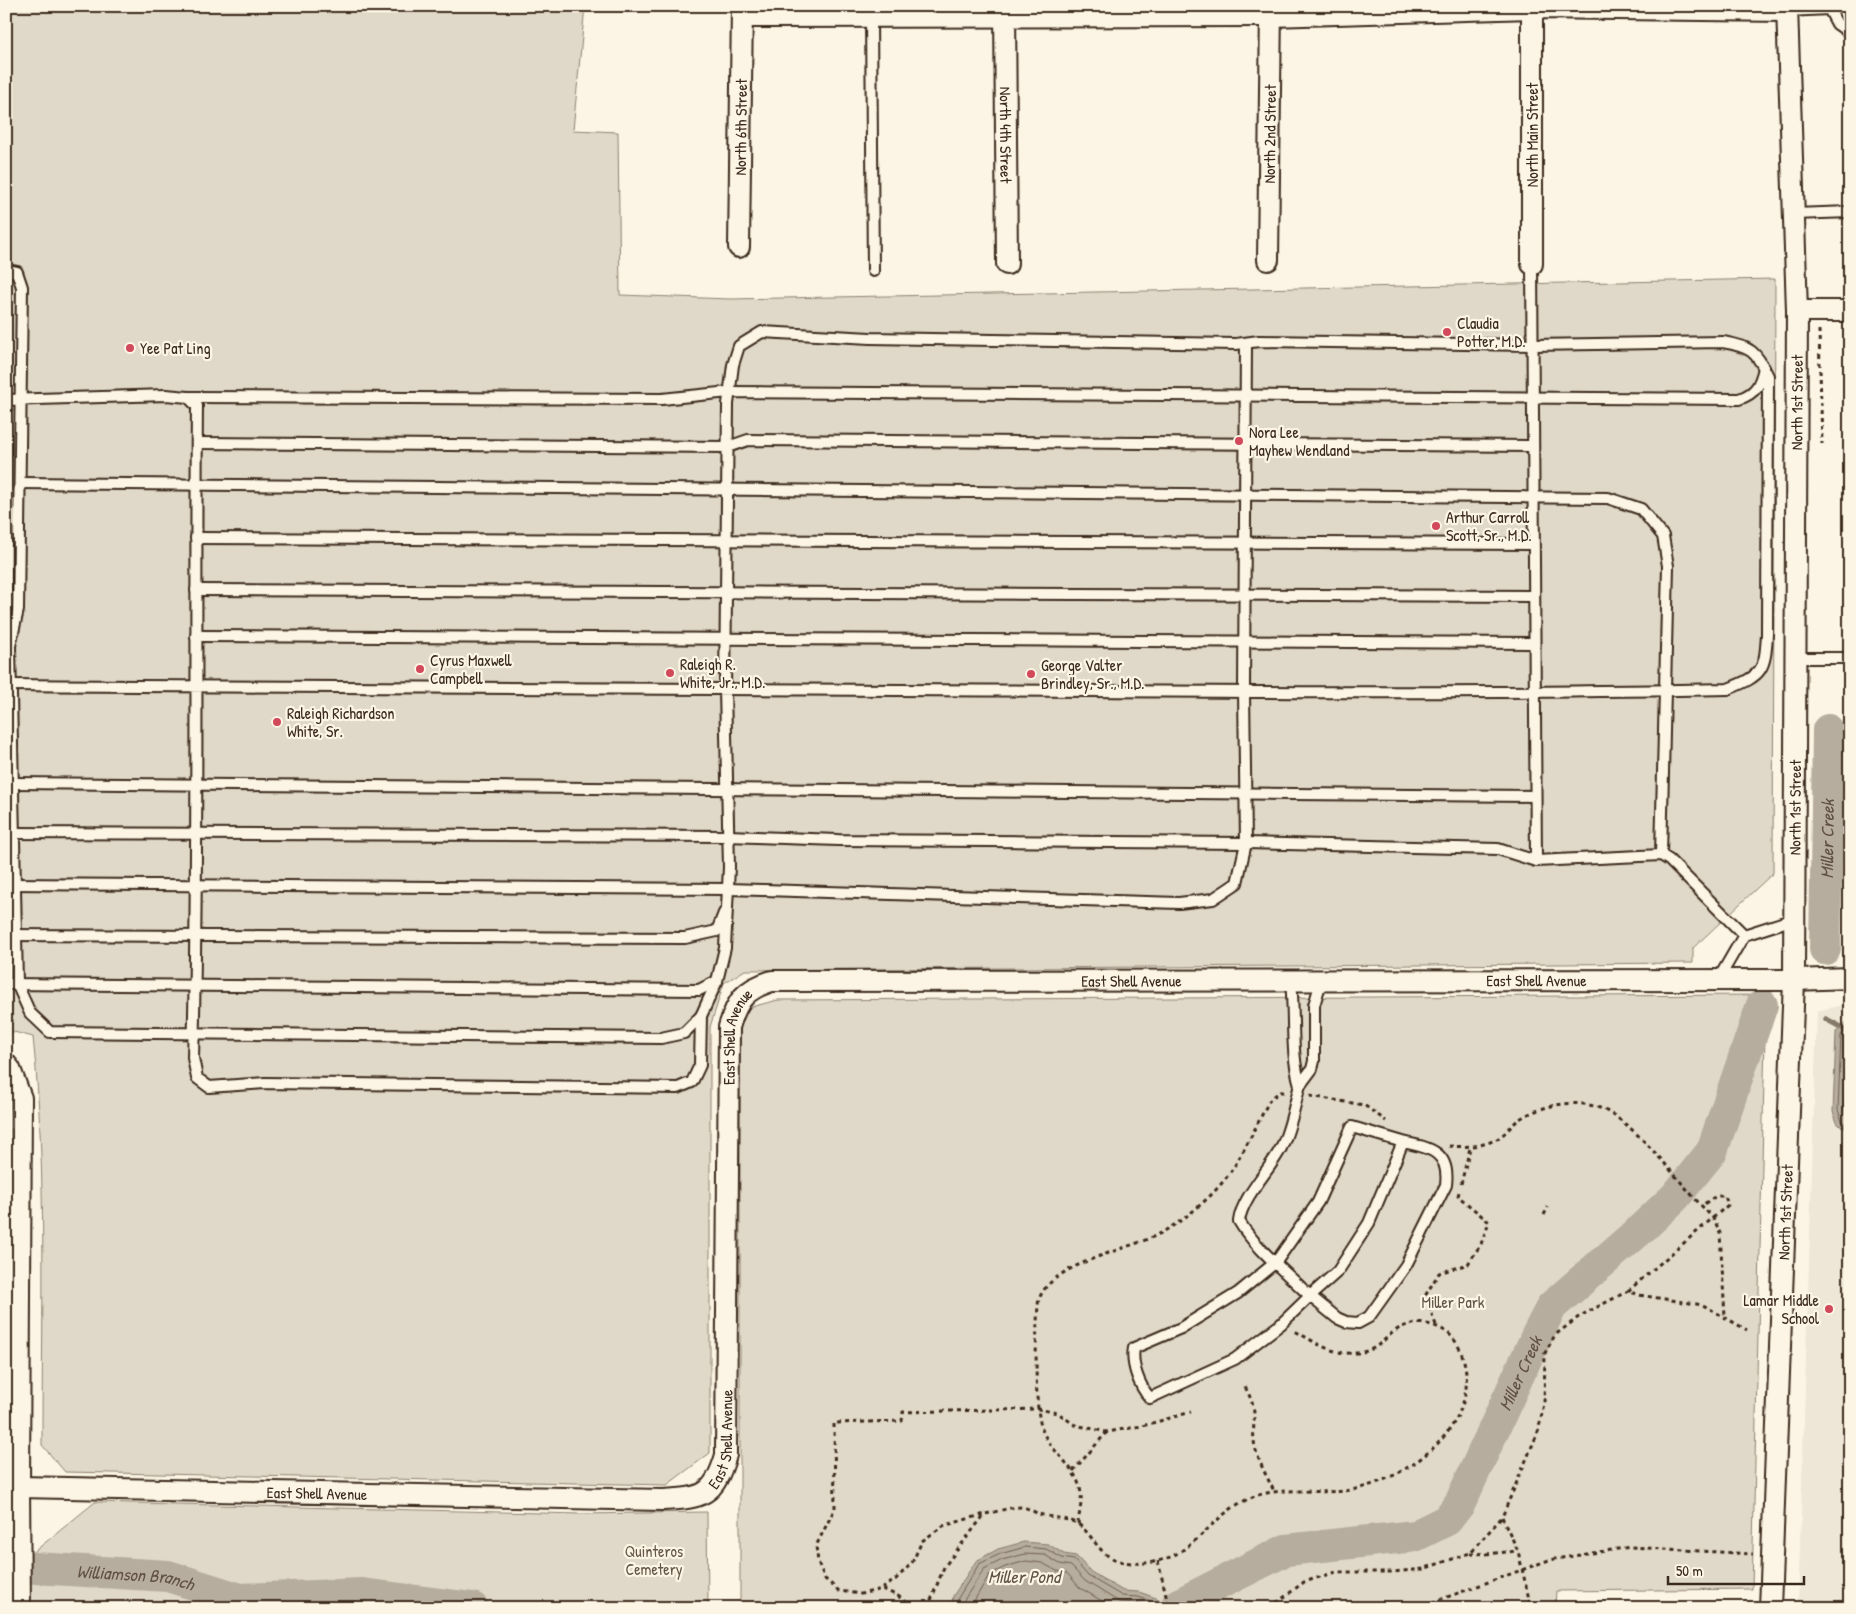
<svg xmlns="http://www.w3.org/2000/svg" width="1856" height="1614" viewBox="0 0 1856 1614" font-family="'Patrick Hand',sans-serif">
	<rect width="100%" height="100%" fill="#fcf5e5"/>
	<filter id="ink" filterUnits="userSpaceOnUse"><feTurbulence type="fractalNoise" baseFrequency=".02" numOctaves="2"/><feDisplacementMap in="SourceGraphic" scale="10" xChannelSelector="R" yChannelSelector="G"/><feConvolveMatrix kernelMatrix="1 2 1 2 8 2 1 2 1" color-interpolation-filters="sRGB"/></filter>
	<g filter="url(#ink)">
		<polygon fill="#eee6d6" points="1850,1003 1850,1608 1798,1608 1817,1011"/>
		<g fill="#e0d8c8" stroke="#8e8173">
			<path d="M6,6H585L573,130L618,132L620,295L730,299L1775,279L1773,873L1693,948V963L745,970L724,983L710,1027V1453L667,1485L65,1472L42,1445C42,1309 47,1172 33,1037L6,1030Z"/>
			<polygon points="1766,995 1752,1589 1556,1591 1555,1608 740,1608 740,1030 747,1008 778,1000"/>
			<polygon points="95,1502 581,1514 707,1512 708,1608 30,1608 30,1555"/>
		</g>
		<g fill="#b7ad9e" stroke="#85796b">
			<polygon points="1850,1019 1850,1129 1838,1125 1833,1112 1836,1032"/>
			<polygon points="1024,1542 1048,1544 1064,1554 1076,1556 1091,1572 1123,1591 1139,1592 1159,1599 1162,1608 951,1608 953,1596 976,1561 998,1549"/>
		</g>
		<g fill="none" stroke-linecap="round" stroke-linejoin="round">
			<g stroke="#6d5e51" stroke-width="1">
				<polyline points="1850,1025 1841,1035 1838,1110 1842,1121 1850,1124"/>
				<polyline points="1850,1034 1847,1038 1844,1109 1850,1117"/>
				<polyline points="956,1608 958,1598 979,1564 1000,1554 1025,1547 1046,1549 1062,1558 1074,1560 1088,1576 1122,1596 1138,1597 1154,1602 1157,1608"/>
				<polyline points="962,1608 964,1600 984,1569 1002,1560 1025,1554 1045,1555 1060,1564 1071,1566 1085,1581 1119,1602 1137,1603 1150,1608"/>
				<polyline points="970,1608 989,1575 1005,1567 1026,1561 1042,1563 1057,1571 1067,1573 1080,1588 1114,1608"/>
			</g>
			<polyline stroke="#85796b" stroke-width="5.5" points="1826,1019 1850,1032"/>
			<g stroke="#b7ad9e" stroke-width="32">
				<path id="s1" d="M1825,949L1828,730"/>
				<path id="s2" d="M35,1568L168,1576L240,1599L362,1594L473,1608"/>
				<path id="s3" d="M1177,1605L1286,1550L1415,1536L1447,1520L1460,1503L1538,1333L1552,1306L1639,1231L1675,1197L1712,1151L1762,1005"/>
			</g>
			<g stroke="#3b2a1e" stroke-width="14">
				<g id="service">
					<polyline points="1787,11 1829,9 1837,24 1850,33"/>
					<polyline points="871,17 873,271"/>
					<polyline points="1794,214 1850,212"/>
					<polyline points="1532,264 1536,861"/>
					<polyline points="6,270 17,272 22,287 18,610 10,646"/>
					<path d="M188,397L662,399L729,392L1739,399C1756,393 1760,385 1764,368"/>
					<path d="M6,400L166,395L188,397L197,406C195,624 199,841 193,1058L197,1078L209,1087L265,1083L678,1088L692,1082L700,1065L701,1016L717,981L725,948L729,867L725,689L728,404L733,365L739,346L762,332L870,338L1236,344L1259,341L1532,345L1723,342C1751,347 1756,351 1768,376L1767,634C1765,670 1763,675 1728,689C1452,695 1176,691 900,690C603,688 307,689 11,685"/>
					<polyline points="197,443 728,447 748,440 1532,446"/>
					<polyline points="20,483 1608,498 1641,509 1663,536 1668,566 1661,855"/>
					<polyline points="196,538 1533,544"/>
					<polyline points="196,590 1533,596"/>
					<polyline points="196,636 1533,643"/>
					<polyline points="6,641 10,646 17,984 30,1013 50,1032 661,1038 684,1033 701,1016"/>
					<polyline points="1795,658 1850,658"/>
					<polyline points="13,783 1534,796"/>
					<polyline points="6,833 728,836 838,840 1246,843 1498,849 1536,861 1661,855 1669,860 1744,935 1718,980"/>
					<polyline points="6,884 728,889 1179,903 1213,899 1237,883 1246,843 1244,691 1246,343"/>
					<polyline points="6,935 685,938 717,931 724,913"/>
					<polyline points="1744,935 1794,919"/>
					<path d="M1291,982C1295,1017 1290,1051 1300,1085L1312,1069L1314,1061V1005L1321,982"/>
					<polyline points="6,984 699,990 717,981"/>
					<path d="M1300,1085C1294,1106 1291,1128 1281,1148C1270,1170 1242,1197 1239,1221C1253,1246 1289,1275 1310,1296L1281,1324L1235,1359L1150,1398C1139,1386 1131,1364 1134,1348L1181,1328L1238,1293L1276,1262L1318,1202L1352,1127L1403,1142L1369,1223L1338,1271L1310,1296L1337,1318L1346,1322L1358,1323L1369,1317L1406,1265L1446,1185C1450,1152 1431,1148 1403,1142"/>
				</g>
			</g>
			<g stroke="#3b2a1e" stroke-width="24">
				<g id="minor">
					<path id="s4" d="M1005,6L1007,264"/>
					<polyline points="742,17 1271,16 1532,8 1787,11"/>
					<path id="s5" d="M739,247L742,6"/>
					<path id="s6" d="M1268,260L1271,6"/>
					<polyline points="1532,264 1532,6"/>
					<polyline points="1797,311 1850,311"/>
					<polyline points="6,1064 10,1069 21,1098 19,1487 20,1608"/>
					<path id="s7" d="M19,1487L663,1500C703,1498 714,1496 726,1455L729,1027C737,1000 745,989 772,981L1794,980L1850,978"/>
					<path id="s8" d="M1770,1608L1794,980L1797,311L1787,6"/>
				</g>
			</g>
			<g stroke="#3b2a1e" stroke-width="3" stroke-dasharray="4 4" stroke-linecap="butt">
				<polyline points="1819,330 1822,444"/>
				<polyline points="1310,1096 1364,1105 1386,1121"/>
				<path d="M1449,1146C1465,1147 1482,1147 1497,1139C1507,1133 1513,1122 1523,1117C1548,1103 1584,1097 1610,1113C1647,1136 1682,1187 1714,1219L1720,1233L1725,1317"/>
				<polyline points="1461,1184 1470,1148"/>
				<polyline points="1544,1215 1548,1207"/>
				<polyline points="1628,1291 1728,1205 1725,1196 1716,1196 1701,1206"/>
				<polyline points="1436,1325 1425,1296 1439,1273 1468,1264 1481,1244 1489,1222 1458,1196 1459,1192"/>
				<path d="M1245,1387C1261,1415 1250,1422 1255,1447C1259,1463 1267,1477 1274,1491"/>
				<polyline points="1073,1471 1107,1432"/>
				<polyline points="1502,1517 1518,1551 1531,1608"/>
				<path d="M1078,1524C1079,1514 1082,1503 1081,1494C1078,1465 1048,1452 1041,1426C1034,1401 1036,1333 1038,1305C1042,1264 1131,1250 1161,1233C1186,1219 1215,1195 1231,1171C1246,1149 1257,1124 1269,1101L1279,1092H1285"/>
				<polyline points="1470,1553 1485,1554 1518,1551"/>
				<polyline points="1158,1561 1169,1608"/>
				<polyline points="882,1589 896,1579 912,1563 922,1541 943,1526 985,1514"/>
				<polyline points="913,1608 898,1596 882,1589 861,1594 839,1591 825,1579 818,1562 816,1546 835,1508 834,1423 902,1421 903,1412 1038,1409 1058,1413 1075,1425 1107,1432 1142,1426 1191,1412"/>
				<path d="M928,1608L944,1567L985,1514C997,1512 1009,1507 1021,1507C1027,1507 1034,1512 1039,1514C1051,1518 1069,1518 1078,1524C1098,1539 1098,1561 1132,1563C1191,1567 1204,1519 1248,1499C1283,1483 1320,1497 1356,1489C1409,1477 1477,1428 1465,1366C1463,1355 1458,1342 1449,1334C1436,1323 1416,1320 1400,1328C1383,1337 1380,1351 1356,1353C1330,1355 1314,1341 1293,1330"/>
				<polyline points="1270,1608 1304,1582 1336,1572 1393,1572 1423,1569 1470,1553 1502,1517 1538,1432 1544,1404 1545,1353 1555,1335 1580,1316 1628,1291 1639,1295 1703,1305 1747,1330"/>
				<polyline points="1417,1608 1549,1560 1630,1547 1753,1554"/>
			</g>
			<use href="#service" stroke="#fcf5e5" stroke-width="10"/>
			<use href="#minor" stroke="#fcf5e5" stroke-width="20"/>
		</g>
	</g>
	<g fill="#d1495b" stroke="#fcf5e5" stroke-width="2">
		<circle cx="1447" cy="332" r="5"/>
		<circle cx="130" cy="348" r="5"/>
		<circle cx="1239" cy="441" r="5"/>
		<circle cx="1436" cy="526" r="5"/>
		<circle cx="420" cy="669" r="5"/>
		<circle cx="670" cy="673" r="5"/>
		<circle cx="1031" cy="674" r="5"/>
		<circle cx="277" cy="722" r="5"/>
		<circle cx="1829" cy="1309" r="5"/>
	</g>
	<g text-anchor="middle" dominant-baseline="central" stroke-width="4.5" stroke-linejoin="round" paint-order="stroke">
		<g font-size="16" fill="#3b2a1e" stroke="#fcf5e5">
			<text stroke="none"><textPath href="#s5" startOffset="120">North 6th Street</textPath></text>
			<text stroke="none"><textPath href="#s6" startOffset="126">North 2nd Street</textPath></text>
			<text stroke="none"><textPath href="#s4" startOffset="129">North 4th Street</textPath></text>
			<text transform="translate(1532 135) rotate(-90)">North Main Street</text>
			<text stroke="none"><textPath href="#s8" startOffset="1206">North 1st Street</textPath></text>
			<text stroke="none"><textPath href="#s8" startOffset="801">North 1st Street</textPath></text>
			<text stroke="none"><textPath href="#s7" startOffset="1990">East Shell Avenue</textPath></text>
			<text stroke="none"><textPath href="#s7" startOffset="1585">East Shell Avenue</textPath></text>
			<text stroke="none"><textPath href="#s7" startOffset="1151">East Shell Avenue</textPath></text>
			<text stroke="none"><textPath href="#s8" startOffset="396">North 1st Street</textPath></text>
			<text stroke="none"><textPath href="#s7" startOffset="746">East Shell Avenue</textPath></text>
			<text stroke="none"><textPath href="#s7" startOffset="298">East Shell Avenue</textPath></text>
		</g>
		<g font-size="16" fill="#3b2a1e" stroke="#fcf5e5" text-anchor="start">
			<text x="1457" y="323">Claudia<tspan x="1457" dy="18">Potter, M.D.</tspan></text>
			<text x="140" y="348">Yee Pat Ling</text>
			<text x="1249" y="432">Nora Lee<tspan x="1249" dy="18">Mayhew Wendland</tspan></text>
			<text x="1446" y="517">Arthur Carroll<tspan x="1446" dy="18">Scott, Sr., M.D.</tspan></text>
			<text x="430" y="660">Cyrus Maxwell<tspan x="430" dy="18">Campbell</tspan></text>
			<text x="680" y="664">Raleigh R.<tspan x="680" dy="18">White, Jr., M.D.</tspan></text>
			<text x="1041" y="665">George Valter<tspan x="1041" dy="18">Brindley, Sr., M.D.</tspan></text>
			<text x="287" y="713">Raleigh Richardson<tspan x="287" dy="18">White, Sr.</tspan></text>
			<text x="1819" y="1300" text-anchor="end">Lamar Middle<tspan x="1819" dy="18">School</tspan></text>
		</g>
		<g font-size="16" fill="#645648" stroke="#fcf5e5">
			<text x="1453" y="1302">Miller Park</text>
			<text x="654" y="1551">Quinteros<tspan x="654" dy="18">Cemetery</tspan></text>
		</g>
		<g font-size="18" font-style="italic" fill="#605144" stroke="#fcf5e5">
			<text stroke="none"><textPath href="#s1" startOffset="110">Miller Creek</textPath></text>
			<text stroke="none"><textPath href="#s3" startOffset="452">Miller Creek</textPath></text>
			<text x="1024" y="1576">Miller Pond</text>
			<text stroke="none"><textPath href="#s2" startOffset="101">Williamson Branch</textPath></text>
		</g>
	</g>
	<rect width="1856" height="1614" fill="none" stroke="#fcf5e5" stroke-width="25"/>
	<rect x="12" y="12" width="1831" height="1589" fill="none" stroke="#3b2a1e" stroke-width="2" filter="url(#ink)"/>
	<path d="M1668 1576v8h136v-8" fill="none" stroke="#3b2a1e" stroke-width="2.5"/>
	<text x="1676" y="1576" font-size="15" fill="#3b2a1e" stroke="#fcf5e5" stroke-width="4" paint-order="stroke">50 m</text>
</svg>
